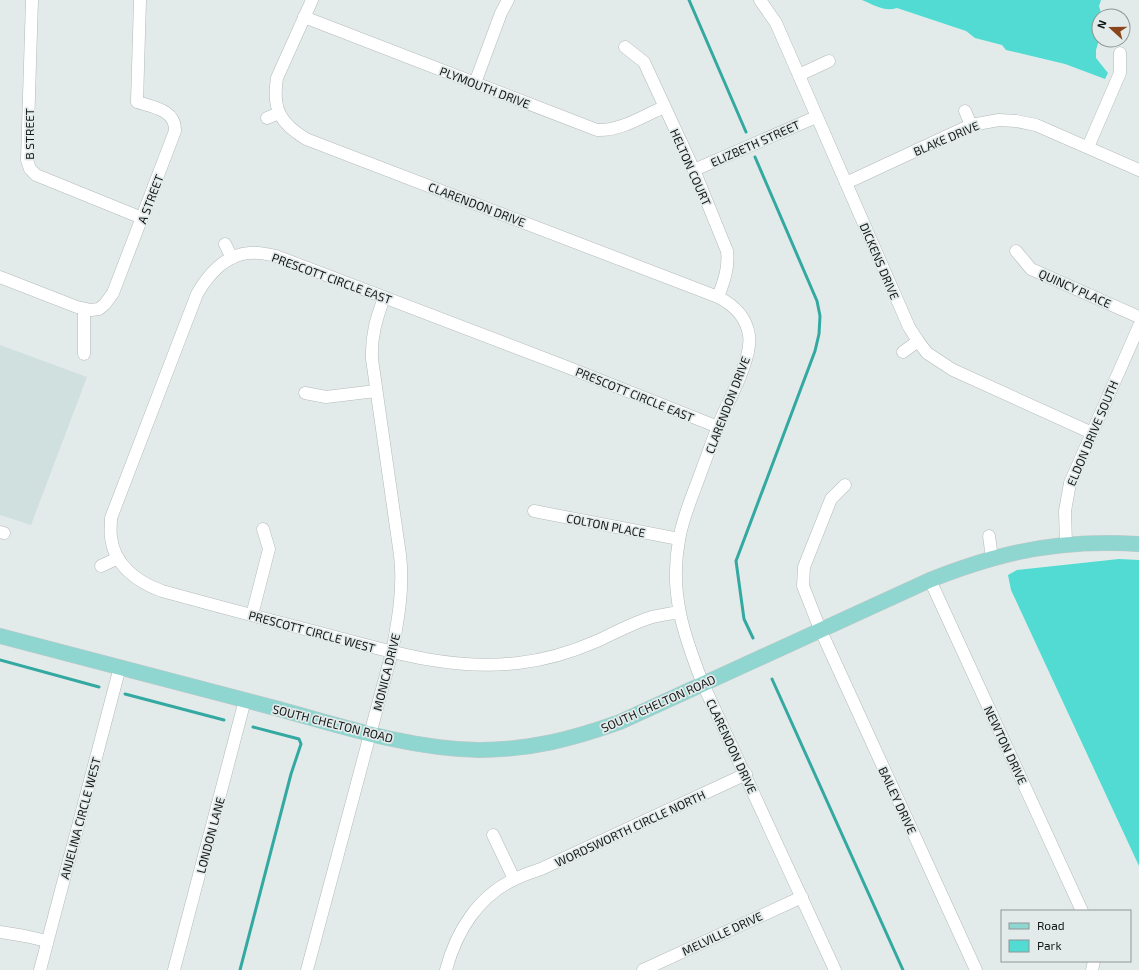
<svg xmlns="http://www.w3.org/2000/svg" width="1139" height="970" viewBox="0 0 1139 970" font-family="'Exo 2',sans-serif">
	<rect width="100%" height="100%" fill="#e3ebea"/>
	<polygon fill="#cfe0de" points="0,345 87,377 31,525 0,515"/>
	<g fill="#51dbd2">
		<path d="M862,0H1101L1099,6L1102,16H1099V40L1096,50V58L1108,73L1105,79L1065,64L1006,50L1002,45L975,38L966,31L897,8C884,12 874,5 862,0Z"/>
		<polygon points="1119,559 1139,560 1139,866 1011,590 1008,575 1017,570"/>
	</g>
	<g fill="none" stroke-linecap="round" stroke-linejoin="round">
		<g stroke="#34a9a2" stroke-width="3">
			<polyline points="689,0 746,132"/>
			<polyline points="753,638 744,619 736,561 815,351 819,334 820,316 817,301 755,157"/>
			<polyline points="0,660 99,687"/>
			<polyline points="772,679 903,970"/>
			<polyline points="125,694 224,720"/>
			<polyline points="240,970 291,774 301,744 299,739 253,727"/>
		</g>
		<g stroke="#b3bab9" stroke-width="13">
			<g id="minor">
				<polyline points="32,0 27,160 30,169 36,175 142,218"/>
				<path d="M312,0L277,78C272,109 280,123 306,139L718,297C734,305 746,316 749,335C753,358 727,403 718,426C711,445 704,464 697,483C690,501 682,521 679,540C669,593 684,636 703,684L835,970"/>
				<polyline points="760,0 776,23 909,327 918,341 927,353 953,370 1092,433"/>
				<path d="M304,17L597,130C621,131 643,116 664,107"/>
				<path d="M625,47L644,62L694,170L727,251C729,268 724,281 718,297"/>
				<polyline points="799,75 829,61"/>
				<polyline points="475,83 501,13 508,0"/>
				<polyline points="965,111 971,125"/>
				<polyline points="267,118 279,113"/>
				<polyline points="1088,147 1120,73 1120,53"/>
				<polyline points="694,170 816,117"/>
				<polyline points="846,183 971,125 999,120 1016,121 1036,125 1139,170"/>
				<polyline points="225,244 232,258"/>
				<polyline points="1016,251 1031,269 1139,317"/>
				<path d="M0,277L77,307L91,310L99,309L105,304L113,293L175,131C176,110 153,107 137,102L140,0"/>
				<polyline points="903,352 918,341"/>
				<polyline points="84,354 84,309"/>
				<polyline points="305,393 326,397 376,391"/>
				<polyline points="845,485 831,499 804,567 803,586 820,629 976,970"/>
				<polyline points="534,511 679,539"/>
				<polyline points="0,532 4,533"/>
				<polyline points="989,536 992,558"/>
				<polyline points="1066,545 1065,511 1070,483 1139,326"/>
				<polyline points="101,566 118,558"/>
				<polyline points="930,580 1082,911"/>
				<path d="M679,612C669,614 659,615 649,618C631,624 614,633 597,641C572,652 545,660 518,663C453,671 391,652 328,635C273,621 217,606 162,591C137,582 114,565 111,537C110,531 111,524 111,518L197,294C208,275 225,255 249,253C258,252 267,254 276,256L567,367L718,427"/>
				<polyline points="252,615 269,549 263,529"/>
				<polyline points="493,835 514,879"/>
				<polyline points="0,932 25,936 47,941"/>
				<polyline points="40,970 120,667"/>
				<polyline points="174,970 245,700"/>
				<path d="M307,970L392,652C398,620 404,588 400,555L372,359C371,337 376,319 384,298"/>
				<path d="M446,970C456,932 478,896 515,879C523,875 532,872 541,869L746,774"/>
				<polyline points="643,970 802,897"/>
				<polyline points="1092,970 1094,961"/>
			</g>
		</g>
		<g stroke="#c7c7c7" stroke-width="16">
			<path id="major" d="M0,636C93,660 186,685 279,709C344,727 411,749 479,750C530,750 572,739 620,722L930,580C950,572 970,565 991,559C1039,545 1090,541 1139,544"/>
		</g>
		<use href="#minor" stroke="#fff" stroke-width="12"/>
		<use href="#major" stroke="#8fd6d1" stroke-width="15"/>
	</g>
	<g text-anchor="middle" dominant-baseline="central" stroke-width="3.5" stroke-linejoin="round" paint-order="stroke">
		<g font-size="12" fill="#141717" stroke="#e3ebea">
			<text transform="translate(485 87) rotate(21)">PLYMOUTH DRIVE</text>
			<text transform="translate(29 134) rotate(-90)">B STREET</text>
			<text transform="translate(946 138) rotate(-23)">BLAKE DRIVE</text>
			<text transform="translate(755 143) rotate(-24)">ELIZBETH STREET</text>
			<text transform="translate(691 167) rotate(66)">HELTON COURT</text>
			<text transform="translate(150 199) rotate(-69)">A STREET</text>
			<text transform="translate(477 204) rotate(21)">CLARENDON DRIVE</text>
			<text transform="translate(880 261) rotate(67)">DICKENS DRIVE</text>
			<text transform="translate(332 278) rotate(20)">PRESCOTT CIRCLE EAST</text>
			<text transform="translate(1075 288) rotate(24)">QUINCY PLACE</text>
			<text transform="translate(635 394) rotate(22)">PRESCOTT CIRCLE EAST</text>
			<text transform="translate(727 405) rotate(-69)">CLARENDON DRIVE</text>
			<text transform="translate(1092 433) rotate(-67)">ELDON DRIVE SOUTH</text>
			<text transform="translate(606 525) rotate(11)">COLTON PLACE</text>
			<text transform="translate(312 631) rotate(15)">PRESCOTT CIRCLE WEST</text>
			<text transform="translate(386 672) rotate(-76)">MONICA DRIVE</text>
			<text transform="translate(658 703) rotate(-24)">SOUTH CHELTON ROAD</text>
			<text transform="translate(333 723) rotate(14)">SOUTH CHELTON ROAD</text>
			<text transform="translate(1006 745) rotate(65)">NEWTON DRIVE</text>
			<text transform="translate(732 746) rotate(65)">CLARENDON DRIVE</text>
			<text transform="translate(898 800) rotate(65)">BAILEY DRIVE</text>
			<text transform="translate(80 818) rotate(-75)">ANJELINA CIRCLE WEST</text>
			<text transform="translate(630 828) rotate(-25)">WORDSWORTH CIRCLE NORTH</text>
			<text transform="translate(210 835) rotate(-75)">LONDON LANE</text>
			<text transform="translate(722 933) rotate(-25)">MELVILLE DRIVE</text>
		</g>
	</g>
	<rect x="1001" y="910" width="130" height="52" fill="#e3ebea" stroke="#909696"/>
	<rect x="1009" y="923" width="20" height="6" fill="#8fd6d1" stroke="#909696"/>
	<text x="1037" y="930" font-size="12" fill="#141717">Road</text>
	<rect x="1009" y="940" width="20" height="12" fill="#51dbd2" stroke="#909696"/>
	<text x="1037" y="950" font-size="12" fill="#141717">Park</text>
	<g transform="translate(1111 28) rotate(291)"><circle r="19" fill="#e3ebea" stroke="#909696"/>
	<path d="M0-3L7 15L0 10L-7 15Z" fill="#8a461a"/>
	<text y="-6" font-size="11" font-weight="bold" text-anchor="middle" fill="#141717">N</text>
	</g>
</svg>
